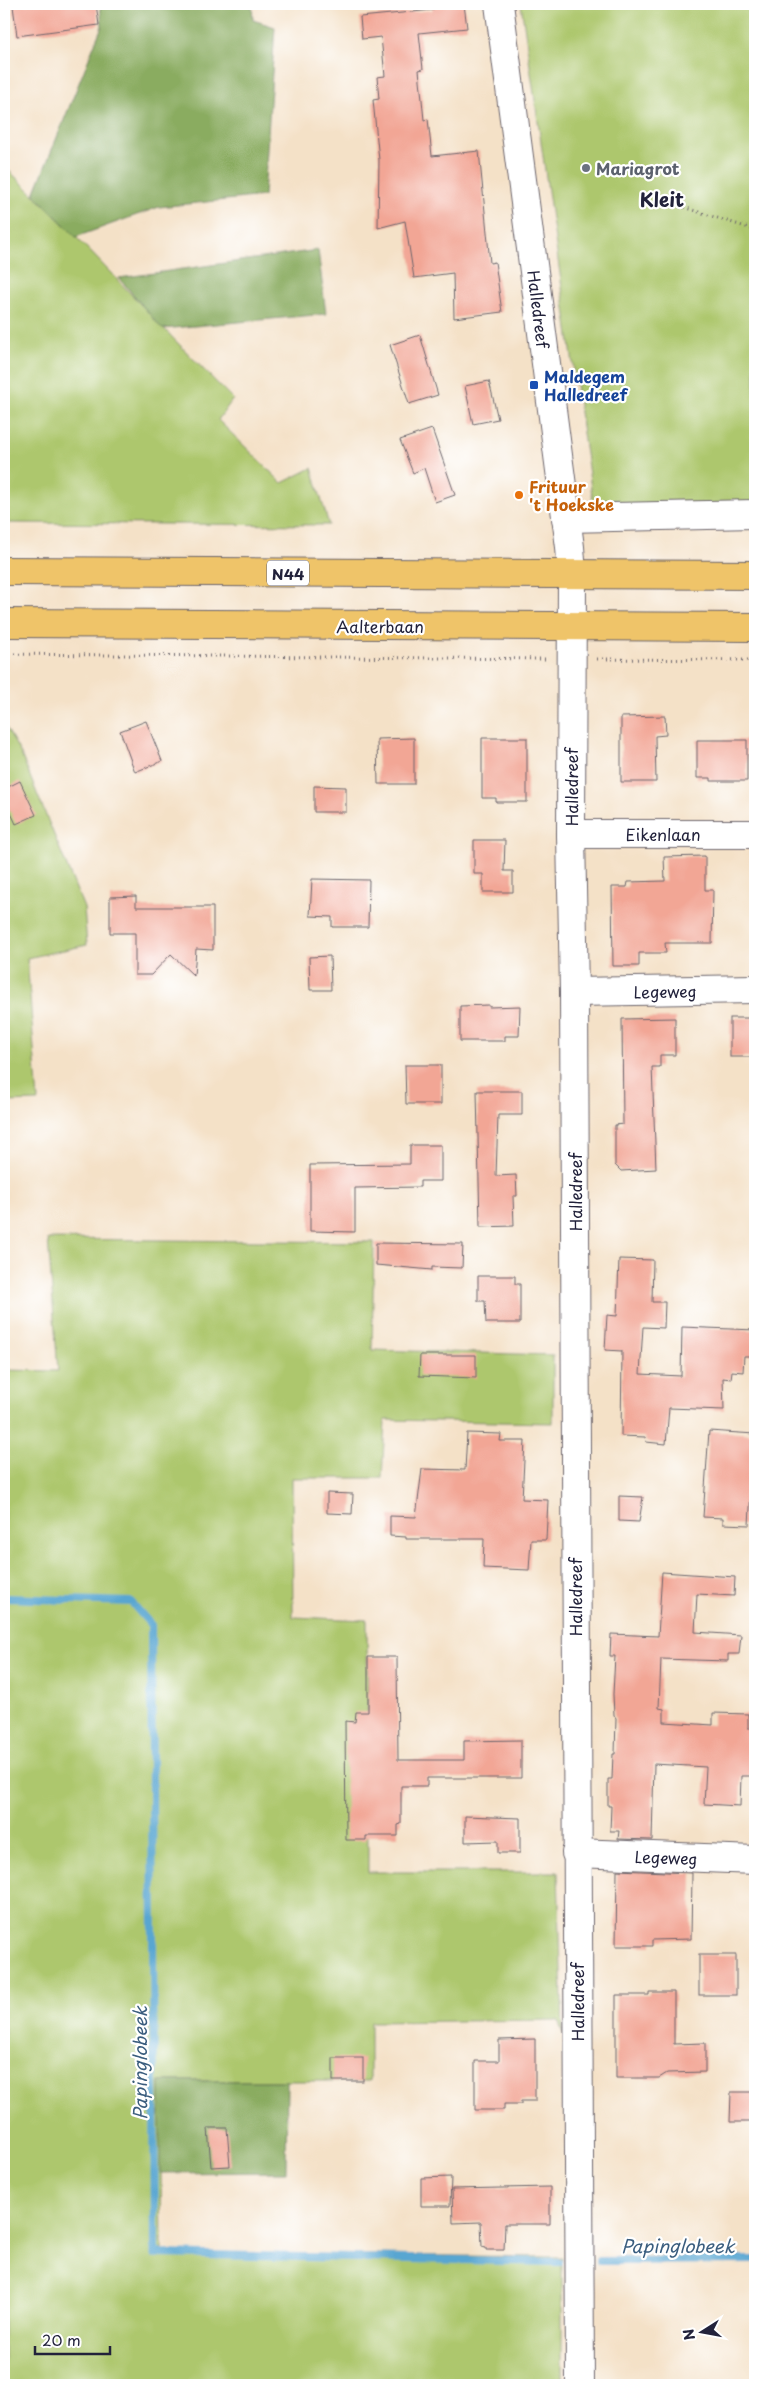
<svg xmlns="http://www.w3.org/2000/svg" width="759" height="2389" viewBox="0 0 759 2389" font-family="'Playpen Sans',sans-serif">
	<rect width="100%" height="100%" fill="#fff"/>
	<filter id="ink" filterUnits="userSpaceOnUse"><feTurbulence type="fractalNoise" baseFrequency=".02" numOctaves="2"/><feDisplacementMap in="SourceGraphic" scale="10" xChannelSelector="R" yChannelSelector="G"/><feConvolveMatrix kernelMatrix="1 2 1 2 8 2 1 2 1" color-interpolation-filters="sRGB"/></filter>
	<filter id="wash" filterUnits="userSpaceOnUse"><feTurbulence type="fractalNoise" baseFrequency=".0096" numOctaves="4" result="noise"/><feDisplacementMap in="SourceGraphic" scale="20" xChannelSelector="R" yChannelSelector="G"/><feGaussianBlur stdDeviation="1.12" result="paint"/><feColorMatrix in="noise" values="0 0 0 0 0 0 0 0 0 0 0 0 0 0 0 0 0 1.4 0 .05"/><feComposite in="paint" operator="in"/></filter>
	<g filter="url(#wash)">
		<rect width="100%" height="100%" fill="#f4e1c7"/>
		<g fill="#adc76d" stroke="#687454">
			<polygon points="521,4 755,4 755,505 594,509"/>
			<path d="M4,166C83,240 155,322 233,399L218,420L282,483L312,468L329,525L4,523Z"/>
			<polygon points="4,724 20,752 84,908 87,945 27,958 38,1101 4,1102"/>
			<polygon points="48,1239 374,1242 372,1350 553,1355 553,1423 385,1420 382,1478 292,1478 293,1617 367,1620 368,1872 558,1872 563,2034 558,2020 370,2022 370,2081 160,2081 162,2253 562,2257 562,2385 4,2385 4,1370 58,1371"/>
		</g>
		<g fill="#8aac60" stroke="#56674e">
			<polygon points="100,4 252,4 253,20 275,27 264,196 159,207 76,237 34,194 102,26"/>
			<polygon points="318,250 326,314 162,329 119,278"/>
			<polygon points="160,2081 287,2081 286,2172 160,2173"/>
		</g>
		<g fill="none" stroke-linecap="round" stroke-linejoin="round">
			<g stroke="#58a6d1" stroke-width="8">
				<polyline points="4,1598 131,1602 151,1625 155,2254 559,2262"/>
				<polyline points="600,2261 755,2260"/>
			</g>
		</g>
		<g id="blocks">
			<g fill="#f2a695">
				<polygon points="33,4 96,4 99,25 17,36 13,6"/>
				<polygon points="464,4 467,28 419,33 423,69 419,70 424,120 428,119 432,156 479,151 490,263 495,262 502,312 454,318 453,273 414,278 405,221 378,228 379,160 373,100 379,99 377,77 385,76 381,37 362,39 360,17 433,10 432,7"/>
				<polygon points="420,335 438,395 409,404 390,345"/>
				<polygon points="489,381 498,419 473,424 465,386"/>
				<polygon points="432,429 455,495 435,502 424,468 413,473 400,440"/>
				<polygon points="665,716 666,735 655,736 656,782 621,782 621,717"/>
				<polygon points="146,721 162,761 135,772 120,731"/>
				<polygon points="414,738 414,784 378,784 377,739"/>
				<polygon points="482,738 527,738 527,802 496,802 496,798 482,798"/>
				<polygon points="697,740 747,740 747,781 711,781 711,778 697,778"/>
				<polygon points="20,781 36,815 16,824 4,798 4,789"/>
				<polygon points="314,786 346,787 346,812 314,812"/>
				<polygon points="474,840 505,840 504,871 513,871 513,892 483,892 483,874 474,874"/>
				<polygon points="705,856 705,890 713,890 712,943 665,943 666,953 639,953 639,966 613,966 612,887 627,887 628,882 665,881 664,857"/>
				<polygon points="312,879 369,880 368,927 332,927 332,917 310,916"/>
				<polygon points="136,896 136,907 213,907 213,950 196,949 194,976 171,954 151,975 135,975 135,933 110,933 110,897"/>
				<polygon points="330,956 331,990 310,990 309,957"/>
				<polygon points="489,1005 489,1007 520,1006 519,1036 505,1036 505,1041 460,1041 460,1006"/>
				<polygon points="675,1018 675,1055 660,1055 660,1067 652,1067 656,1169 621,1171 615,1165 615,1125 623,1124 622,1019"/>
				<rect x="730" y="1018" width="25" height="39"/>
				<polygon points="405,1065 441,1065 441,1104 406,1104"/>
				<polygon points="477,1091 522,1091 522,1115 498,1115 496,1176 516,1175 517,1196 513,1196 514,1226 480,1227"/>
				<polygon points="410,1145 441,1145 441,1181 420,1181 420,1187 355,1188 355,1232 310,1231 310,1165 410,1164"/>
				<polygon points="376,1243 463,1244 462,1268 432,1267 432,1270 376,1265"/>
				<polygon points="619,1259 653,1260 652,1302 665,1302 664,1328 643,1327 640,1374 681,1376 682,1327 755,1330 755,1356 744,1356 743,1372 732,1371 731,1379 723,1378 724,1410 669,1408 666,1444 646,1442 645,1437 621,1436 622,1351 605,1350 607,1315 617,1316"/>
				<polygon points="478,1276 515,1276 515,1284 520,1284 520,1323 486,1323 485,1301 478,1301"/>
				<polygon points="420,1355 476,1355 476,1378 419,1376"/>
				<polygon points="709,1431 755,1434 755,1472 752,1472 749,1525 723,1524 723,1518 703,1517"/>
				<polygon points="467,1433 501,1434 500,1441 525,1441 522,1499 548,1500 546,1540 531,1540 529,1570 483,1568 484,1539 406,1539 406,1537 390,1536 390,1516 416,1517 422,1469 465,1470"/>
				<polygon points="327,1493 353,1494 352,1514 327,1513"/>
				<polygon points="619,1496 643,1497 639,1522 619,1521"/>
				<polygon points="662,1572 735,1577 734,1596 697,1594 695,1632 741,1635 739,1654 728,1654 728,1661 661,1659 659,1708 664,1709 664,1722 713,1725 713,1713 748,1714 748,1728 755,1728 755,1776 741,1776 740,1806 704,1804 706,1767 654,1764 652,1840 618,1839 619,1831 610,1831 611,1806 608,1806 608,1779 612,1779 613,1754 615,1754 616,1718 614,1715 613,1694 615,1656 610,1656 611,1634 658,1636"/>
				<polygon points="368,1657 397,1657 398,1760 464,1760 464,1741 521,1740 521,1778 427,1778 427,1786 401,1786 401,1824 398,1825 398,1836 366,1836 366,1840 346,1840 345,1721 355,1722 356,1712 368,1712"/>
				<polygon points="465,1816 520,1818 520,1853 498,1853 498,1841 465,1842"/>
				<polygon points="617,1870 692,1873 691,1939 652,1940 652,1946 616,1946"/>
				<rect x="699" y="1955" width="37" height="40"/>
				<polygon points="649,1992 674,1992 674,2044 705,2043 705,2072 667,2073 659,2078 616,2078 616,1995 649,1995"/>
				<polygon points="535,2039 535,2101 521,2101 521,2104 504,2104 504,2110 475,2110 475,2061 499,2061 499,2040"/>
				<rect x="333" y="2058" width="30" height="23"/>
				<polygon points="731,2092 755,2092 755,2115 752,2115 752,2122 730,2122"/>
				<polygon points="208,2128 227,2128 230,2166 211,2167"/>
				<polygon points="451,2177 450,2206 421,2206 421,2178"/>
				<polygon points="550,2187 550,2224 505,2224 504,2250 486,2250 486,2248 482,2247 481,2222 453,2223 452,2189"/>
			</g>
		</g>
	</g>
	<g filter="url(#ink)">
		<use href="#blocks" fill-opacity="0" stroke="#6c656c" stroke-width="1"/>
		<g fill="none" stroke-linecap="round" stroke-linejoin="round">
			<g stroke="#6c656c" stroke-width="30">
				<g id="minor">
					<polyline points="499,4 570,547 572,574 571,834 574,992 580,2385"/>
					<polyline points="566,518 755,514"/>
					<polyline points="571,834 755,834"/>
					<polyline points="574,992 755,989"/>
					<polyline points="576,1853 755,1860"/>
				</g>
			</g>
			<g stroke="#6c656c" stroke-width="30">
				<g id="trunk">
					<polyline points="4,571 755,575"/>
					<polyline points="4,623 755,627"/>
				</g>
			</g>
			<g stroke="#6c656c" stroke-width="3" stroke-dasharray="1 4" stroke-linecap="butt">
				<polyline points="644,204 680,206 755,230"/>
				<polyline points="4,654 546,659"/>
				<polyline points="597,659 755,660"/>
			</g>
			<use href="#minor" stroke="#fff" stroke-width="28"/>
			<use href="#trunk" stroke="#efc469" stroke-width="28"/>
		</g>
	</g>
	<circle fill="#6b7280" stroke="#fff" stroke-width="2" cx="586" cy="168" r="5"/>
	<rect fill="#1a4fb4" stroke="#fff" stroke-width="2" x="529" y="380" width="10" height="10" rx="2.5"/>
	<circle fill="#e8710a" stroke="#fff" stroke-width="2" cx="519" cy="495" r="5"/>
	<g text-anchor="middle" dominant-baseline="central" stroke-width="4.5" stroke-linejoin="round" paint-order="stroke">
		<rect fill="#fff" stroke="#646476" stroke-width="1" x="267" y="560.5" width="42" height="25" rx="4"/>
		<g font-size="15" font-weight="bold" fill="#22223b">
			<text x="288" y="573">N44</text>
		</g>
		<g font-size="16" font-weight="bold" fill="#5b616d" stroke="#fff" text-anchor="start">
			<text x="596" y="168">Mariagrot</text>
		</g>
		<g font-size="16" fill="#22223b" stroke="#fff">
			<text transform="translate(539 309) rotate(83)">Halledreef</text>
			<text x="380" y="626">Aalterbaan</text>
			<text transform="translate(571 787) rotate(-90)">Halledreef</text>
			<text x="663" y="834">Eikenlaan</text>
			<text transform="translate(665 991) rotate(-1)">Legeweg</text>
			<text transform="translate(575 1192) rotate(-90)">Halledreef</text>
			<text transform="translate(575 1597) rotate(-90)">Halledreef</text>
			<text transform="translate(666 1857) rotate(2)">Legeweg</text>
			<text transform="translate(577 2002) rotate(-90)">Halledreef</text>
		</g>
		<g font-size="16" font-weight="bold" fill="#164399" stroke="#fff" text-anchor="start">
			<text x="544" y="376">Maldegem<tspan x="544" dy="18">Halledreef</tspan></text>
		</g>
		<g font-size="16" font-weight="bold" fill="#c56008" stroke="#fff" text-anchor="start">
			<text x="529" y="486">Frituur<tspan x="529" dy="18">'t Hoekske</tspan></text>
		</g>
		<g font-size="18" font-style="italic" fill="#3a5d7e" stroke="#fff">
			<text transform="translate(139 2063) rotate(-90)">Papinglobeek</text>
			<text x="678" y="2245">Papinglobeek</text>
		</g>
		<g font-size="19" font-weight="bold" fill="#22223b" stroke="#fff">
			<text x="662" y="199">Kleit</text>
		</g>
	</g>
	<rect width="759" height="2389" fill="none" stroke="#fff" stroke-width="20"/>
	<g transform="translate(702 2332) rotate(259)" stroke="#ffffff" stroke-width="4" paint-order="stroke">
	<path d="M0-4L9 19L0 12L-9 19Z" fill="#22223b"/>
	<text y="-8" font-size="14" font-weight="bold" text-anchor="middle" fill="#22223b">N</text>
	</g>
	<path d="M35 2346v8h75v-8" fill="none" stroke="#22223b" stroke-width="2.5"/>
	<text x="42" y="2346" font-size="15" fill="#22223b" stroke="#ffffff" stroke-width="4" paint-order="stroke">20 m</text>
</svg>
